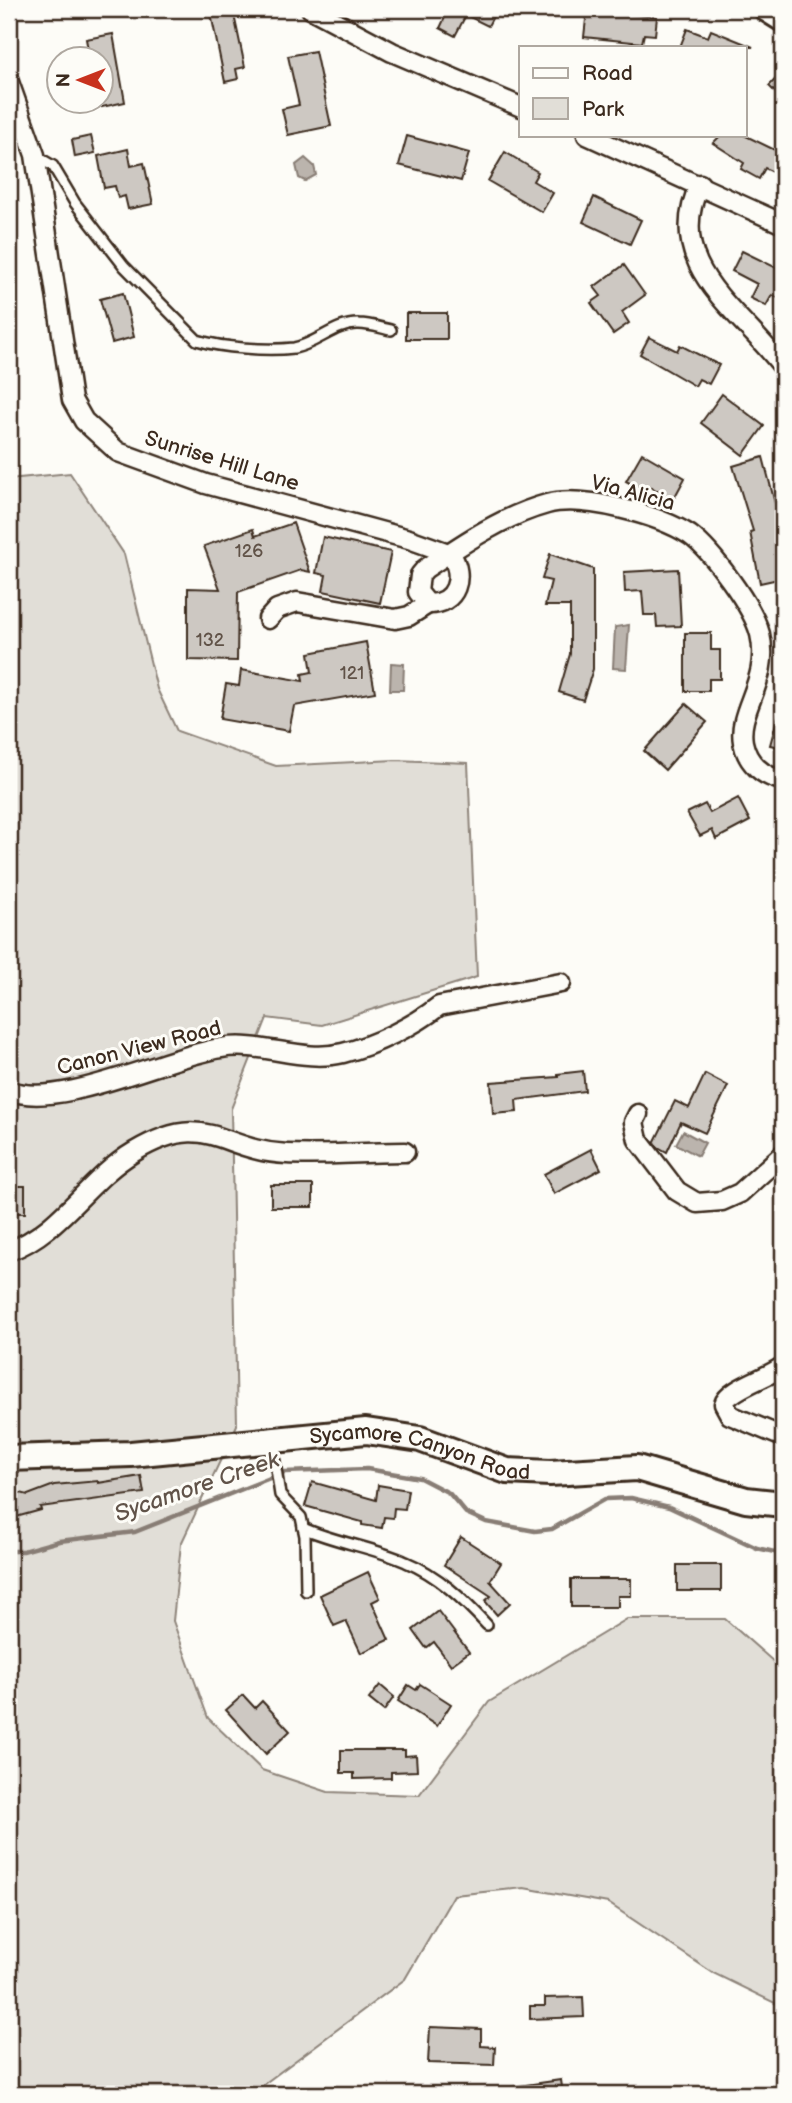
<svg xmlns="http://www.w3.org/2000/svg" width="792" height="2103" viewBox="0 0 792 2103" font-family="'Balsamiq Sans',sans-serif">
	<rect width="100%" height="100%" fill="#fdfcf7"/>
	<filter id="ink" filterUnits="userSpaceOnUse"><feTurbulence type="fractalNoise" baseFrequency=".0143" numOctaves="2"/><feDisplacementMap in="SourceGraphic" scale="14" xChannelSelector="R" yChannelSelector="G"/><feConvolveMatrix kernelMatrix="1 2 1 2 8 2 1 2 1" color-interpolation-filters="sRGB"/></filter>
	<g filter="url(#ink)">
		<polygon fill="#e1ded7" stroke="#8e847a" stroke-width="2" points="70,473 124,554 157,689 177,731 276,766 395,760 468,763 477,977 322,1025 267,1018 231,1109 237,1425 181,1544 173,1621 208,1718 262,1770 328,1792 419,1795 489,1702 627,1619 725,1619 783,1670 783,2007 713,1973 608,1903 524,1888 454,1895 405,1979 264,2084 255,2094 9,2094 9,479"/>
		<g fill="#bbb4ad" stroke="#887d74" stroke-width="2">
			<polygon points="305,158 314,166 316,175 305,181 299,178 296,165"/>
			<polygon points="629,625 626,669 613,668 615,627"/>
			<polygon points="391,663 404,664 403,690 390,690"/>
			<polygon points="683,1131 705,1143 698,1156 676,1144"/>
		</g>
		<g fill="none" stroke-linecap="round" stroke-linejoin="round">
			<polyline stroke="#887d74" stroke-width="4.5" points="9,1551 23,1551 59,1541 135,1532 285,1472 367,1469 420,1478 449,1493 466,1513 486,1522 535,1531 552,1529 605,1499 631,1498 669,1507 757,1548 783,1554"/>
		</g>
		<g fill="#cdc8c2" stroke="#3b2a1e" stroke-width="2">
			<polygon points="449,9 497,9 488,26 466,15 455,36 440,28"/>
			<polygon points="233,10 245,67 236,69 238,79 225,82 211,14"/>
			<polygon points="587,10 657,17 655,35 644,34 642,43 584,37"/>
			<polygon points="687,29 708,37 711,30 753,47 680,47"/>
			<polygon points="113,34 125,102 102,107 102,60 90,60 86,39"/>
			<polygon points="315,51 331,126 288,135 282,109 299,105 288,56"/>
			<polygon points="783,71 783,100 769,86"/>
			<polygon points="721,135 744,135 783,154 783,177 765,168 759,179 741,169 744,163 713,143"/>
			<polygon points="91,136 95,153 75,157 72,140"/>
			<polygon points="407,136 469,153 461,181 399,165"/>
			<polygon points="128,149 131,166 144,163 153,204 128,209 125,196 118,198 115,186 104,188 98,156"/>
			<polygon points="505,152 538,172 533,181 553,193 542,212 488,181"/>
			<polygon points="594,197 641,220 630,244 583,222"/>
			<polygon points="742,251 783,271 783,292 780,299 772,295 766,306 750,298 757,284 732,271"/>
			<polygon points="624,265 645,295 622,312 629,323 613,334 591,303 601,296 594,287"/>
			<polygon points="123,293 134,337 112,343 100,299"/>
			<rect x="406" y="313" width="41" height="26"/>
			<polygon points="649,337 677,351 680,345 719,365 709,384 699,379 695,386 640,354"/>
			<polygon points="722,394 764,426 743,455 701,423"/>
			<polygon points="642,453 685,478 673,500 649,486 646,492 626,481"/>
			<polygon points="763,457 783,534 783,578 760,583 750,532 753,531 733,466"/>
			<polygon points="293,523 310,572 301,570 238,592 237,661 188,660 188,588 220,589 204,546 253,529 255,536"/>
			<polygon points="323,537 391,552 380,603 323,591 326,575 316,573"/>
			<polygon points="550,554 593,569 593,669 583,700 559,692 570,654 570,606 545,606 551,581 542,579"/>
			<polygon points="678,569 681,626 657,627 656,615 644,615 642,591 625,592 624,572"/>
			<polygon points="685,633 711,633 711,650 720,650 720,679 709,679 709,691 685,691"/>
			<polygon points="366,642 375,692 294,706 289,731 220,719 226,684 239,686 241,670 303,681 302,674 312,672 309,653"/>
			<polygon points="686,704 707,722 665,770 644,751"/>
			<polygon points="779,712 783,712 783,748 770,745"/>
			<polygon points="738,798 750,821 716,839 712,830 700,836 687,813 705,804 710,813"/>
			<polygon points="583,1071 585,1091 516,1100 517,1112 493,1114 491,1082 558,1077 558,1074"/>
			<polygon points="705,1074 728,1086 705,1133 681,1122 667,1152 658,1147 654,1143 675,1101 689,1108"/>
			<polygon points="591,1149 601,1169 554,1194 544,1174"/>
			<rect x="271" y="1185" width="42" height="22"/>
			<rect x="9" y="1186" width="16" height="27"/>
			<polygon points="141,1476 144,1493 40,1507 41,1510 9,1519 9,1490 28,1495 54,1485 98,1481 98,1483"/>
			<polygon points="312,1482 376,1500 378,1485 408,1490 405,1509 394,1508 393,1518 384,1517 382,1528 362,1525 362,1522 305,1506"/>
			<polygon points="461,1537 501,1563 490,1581 510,1603 497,1615 485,1601 491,1596 444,1565"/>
			<rect x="677" y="1565" width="44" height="26"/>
			<polygon points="368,1572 380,1598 372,1602 389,1640 361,1653 346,1621 334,1626 320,1595"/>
			<polygon points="571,1579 631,1579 631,1596 618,1596 618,1607 571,1607"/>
			<polygon points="438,1611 469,1652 451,1665 434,1642 426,1648 413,1630"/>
			<polygon points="420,1684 451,1704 437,1726 398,1701 408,1685 416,1690"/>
			<polygon points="380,1685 394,1697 384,1711 369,1699"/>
			<polygon points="243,1695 255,1708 262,1701 290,1731 266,1754 226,1710"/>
			<polygon points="341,1750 405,1750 405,1756 416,1755 417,1771 391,1772 391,1778 354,1779 354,1773 341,1773"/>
			<polygon points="583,1997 584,2017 530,2019 530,2006 545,2006 545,1998"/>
			<polygon points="430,2027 481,2029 481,2046 495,2047 494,2065 428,2063"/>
			<polygon points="561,2080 563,2094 511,2094 511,2087"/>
		</g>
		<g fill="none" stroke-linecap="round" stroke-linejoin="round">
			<g stroke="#3b2a1e" stroke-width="14">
				<g id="lane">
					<path d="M36,156L53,166L75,203L124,266L197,340C222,348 268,351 294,348C317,344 335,323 359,324C370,324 381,328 391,330"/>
					<polyline points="272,1442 280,1495 301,1517 305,1536 306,1591"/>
					<path d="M303,1528C337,1543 373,1547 406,1562C438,1575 464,1600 487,1625"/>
				</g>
			</g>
			<g stroke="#3b2a1e" stroke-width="23">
				<g id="street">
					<polyline points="311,9 392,52 521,107"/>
					<polyline points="9,82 35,155 72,400 84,421 118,452 206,484 409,539 451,554"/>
					<polyline points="587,135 783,224"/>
					<path d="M700,184C661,265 739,309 783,367"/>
					<path d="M451,554C465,576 457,605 428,604L418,592L420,575L425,569C462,544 503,516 547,504C582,494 659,515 690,535C712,551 753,607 760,634C771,681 737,709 743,742C747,763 763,777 783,780"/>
					<polyline points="268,619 277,609 297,602 395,619 409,616 428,604"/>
					<path d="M9,1090C58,1111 167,1056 221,1048C262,1041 302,1063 343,1053C375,1045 414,1026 439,1006L561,983"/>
					<polyline points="638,1114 634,1122 638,1140 677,1191 697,1203 722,1201 740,1193 783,1154"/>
					<path d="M9,1251C61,1232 87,1180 134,1152C208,1108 219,1151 287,1154C326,1156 366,1152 405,1152"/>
					<path d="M783,1366C768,1378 728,1389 724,1404L730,1415L783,1437"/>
				</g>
			</g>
			<g stroke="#3b2a1e" stroke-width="30">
				<g id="secondary">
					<polyline points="767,9 783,19"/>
					<path id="s1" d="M9,1458L131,1454L366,1431L420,1439L507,1471L550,1473L637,1468L746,1500L783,1504"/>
				</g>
			</g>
			<use href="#lane" stroke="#fdfcf7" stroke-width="9"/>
			<use href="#street" stroke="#fdfcf7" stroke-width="18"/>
			<use href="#secondary" stroke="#fdfcf7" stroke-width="24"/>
		</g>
	</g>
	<g text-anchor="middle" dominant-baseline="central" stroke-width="6" stroke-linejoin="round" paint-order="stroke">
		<g font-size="18" fill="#605247">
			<text x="249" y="551">126</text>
			<text x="210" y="640">132</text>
			<text x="352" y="673">121</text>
		</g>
		<g font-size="21" fill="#3b2a1e" stroke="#fdfcf7">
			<text transform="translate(222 461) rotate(17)">Sunrise Hill Lane</text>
			<text transform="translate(633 493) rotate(15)">Via Alicia</text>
			<text transform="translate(139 1048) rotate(-14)">Canon View Road</text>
			<text stroke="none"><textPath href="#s1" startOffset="415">Sycamore Canyon Road</textPath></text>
		</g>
		<g font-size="23" font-style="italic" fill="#615349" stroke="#fdfcf7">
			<text transform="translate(197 1487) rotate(-19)">Sycamore Creek</text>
		</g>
	</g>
	<rect width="792" height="2103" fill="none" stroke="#fdfcf7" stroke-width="35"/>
	<rect x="18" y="18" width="757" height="2068" fill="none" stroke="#3b2a1e" stroke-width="2.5" filter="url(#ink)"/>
	<rect x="519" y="46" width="228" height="91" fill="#fdfcf7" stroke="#afa8a0" stroke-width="2"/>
	<rect x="533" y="68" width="35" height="10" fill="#fdfcf7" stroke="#afa8a0" stroke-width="2"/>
	<text x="582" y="80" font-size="21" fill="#3b2a1e">Road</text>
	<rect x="533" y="98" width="35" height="21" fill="#e1ded7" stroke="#afa8a0" stroke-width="2"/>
	<text x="582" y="116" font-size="21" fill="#3b2a1e">Park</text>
	<g transform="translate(80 80) rotate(270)"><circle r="33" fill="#fdfcf7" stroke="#afa8a0" stroke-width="2"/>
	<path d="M0-5L12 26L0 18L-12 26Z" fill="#c8321e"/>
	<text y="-10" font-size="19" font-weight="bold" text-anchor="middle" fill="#3b2a1e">N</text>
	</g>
</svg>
